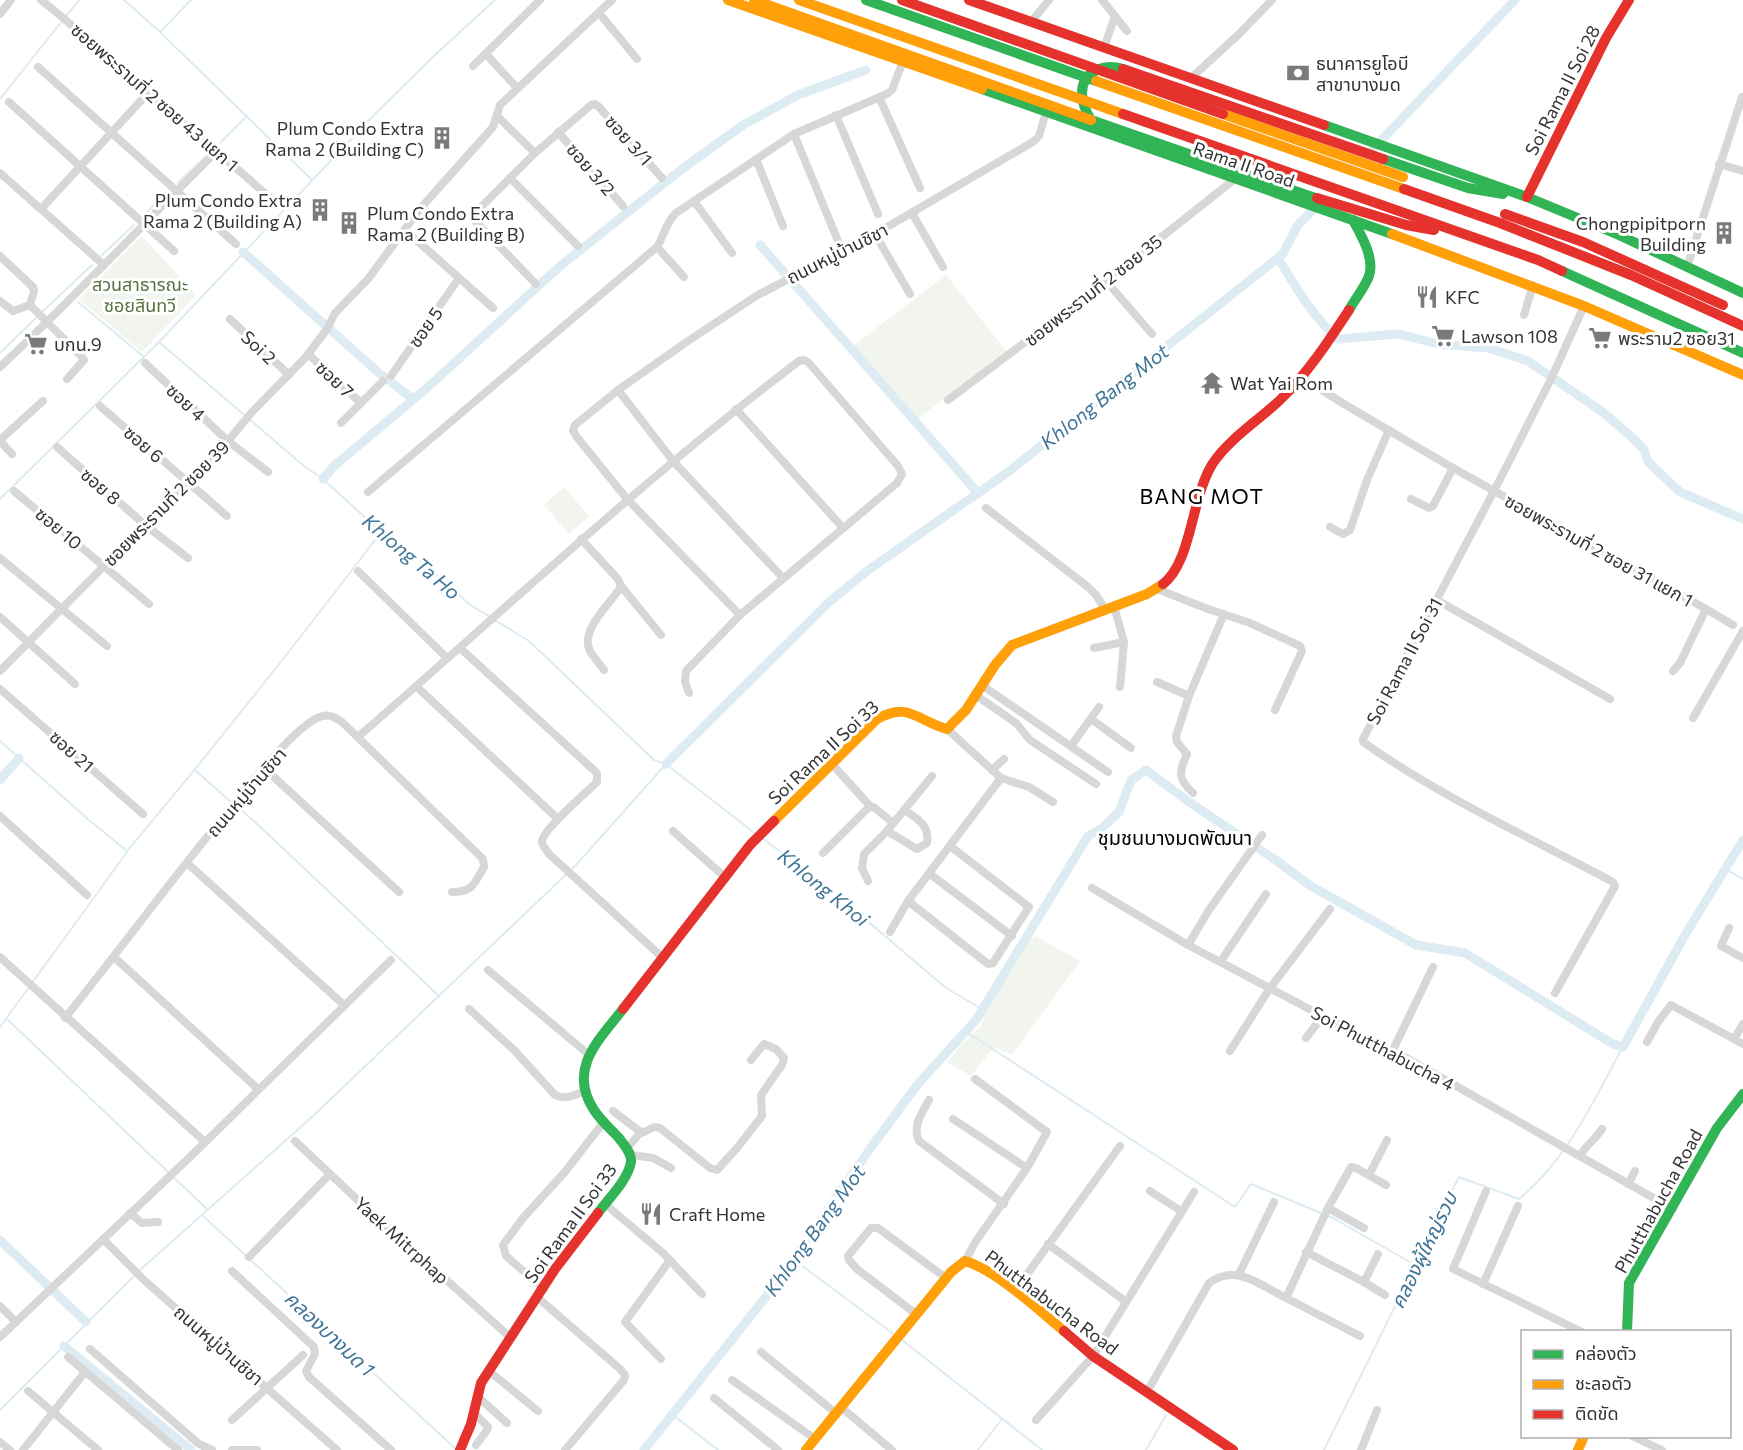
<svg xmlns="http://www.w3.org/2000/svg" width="1743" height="1450" viewBox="0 0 1743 1450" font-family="Commissioner,'Noto Sans Thai',sans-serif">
	<rect width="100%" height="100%" fill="#fff"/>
	<g fill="#f1f5ed">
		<polygon points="142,236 196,295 142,352 79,299"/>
		<polygon points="946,275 1007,352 917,419 853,346"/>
		<polygon points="564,487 589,516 569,534 544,505"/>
		<polygon points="1035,936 1080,961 1012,1055 994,1047 971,1076 947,1062 961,1045 981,1026 987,1009 1027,942"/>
	</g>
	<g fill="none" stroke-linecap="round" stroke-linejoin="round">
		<g stroke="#ddebf3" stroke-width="2">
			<polyline points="124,0 160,32 312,180"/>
			<polyline points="66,16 79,0"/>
			<polyline points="160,32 191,0"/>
			<polyline points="0,99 62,21"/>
			<polyline points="220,143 247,116"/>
			<polyline points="178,183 210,152"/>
			<polyline points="144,215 168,192"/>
			<polyline points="102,255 134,225"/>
			<polyline points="78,302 144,357"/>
			<polyline points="42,312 92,265"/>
			<polyline points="159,342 304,466 323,479 381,532 410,551 469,604 529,641 654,760 666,764 757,835"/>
			<polyline points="0,353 38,316"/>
			<polyline points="0,499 159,342 376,113 436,54 495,0"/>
			<path d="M0,741L89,820L127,851C215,747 299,640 381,532"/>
			<polyline points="195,770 231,802"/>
			<polyline points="236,805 269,835 439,996"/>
			<polyline points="762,838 831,890 946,988 982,1009"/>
			<polyline points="1725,869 1743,879"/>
			<polyline points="7,1019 208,1210"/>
			<polyline points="0,1027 127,852"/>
			<polyline points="965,1031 1235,1207 1251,1184 1333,1218 1415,1265"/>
			<polyline points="203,1216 457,1450"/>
			<polyline points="793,1259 895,1335"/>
			<polyline points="139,1271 313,1116 576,865 666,764"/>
			<polyline points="902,1340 1042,1450"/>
			<polyline points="0,1410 135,1275"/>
			<polyline points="673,1415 718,1450"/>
			<polyline points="978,1450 1002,1419"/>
			<polyline points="1146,1450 1166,1415"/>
			<path d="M1324,1450L1459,1177L1519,1199C1568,1159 1593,1101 1623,1047"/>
		</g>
		<g stroke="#ddebf3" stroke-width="9">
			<polyline points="1373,149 1515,0"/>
			<polyline points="760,245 978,493"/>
			<polyline points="243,252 379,373 413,399"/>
			<path d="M1278,258C1296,287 1312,316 1338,339L1399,334L1438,344L1488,348L1528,361L1604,413L1636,441L1644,450L1648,462L1680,492L1743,519"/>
			<polyline points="323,479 334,466 427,388 559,267 682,169 743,125 798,95 866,70"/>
			<polyline points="666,764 828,603 867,571 1008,472 1278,258 1283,253 1298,225 1319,204"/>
			<polyline points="0,780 19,758"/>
			<polyline points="0,1240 86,1322"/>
			<polyline points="64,1346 191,1450"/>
			<polyline points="644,1450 777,1283 872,1146 918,1084 976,1020 1088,836 1101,829 1119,812 1131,780 1146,770 1189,802 1274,859 1311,886 1416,945 1465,953 1613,1044 1623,1047 1685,935 1743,840"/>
		</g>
		<g stroke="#d7d7d7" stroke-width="8">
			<path d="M41,0C79,29 112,63 149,94C189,128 229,161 268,196"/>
			<polyline points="1102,0 1127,31"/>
			<polyline points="599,13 637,59"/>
			<polyline points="0,14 11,0"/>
			<polyline points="1031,22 1049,0"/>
			<polyline points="1104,48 1115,16"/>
			<polyline points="486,54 517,88"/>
			<polyline points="473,66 540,0"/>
			<polyline points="38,67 236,244"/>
			<polyline points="1190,79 1238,35 1272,0"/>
			<polyline points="879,97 920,188"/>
			<polyline points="9,102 174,251"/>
			<polyline points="836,115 878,214"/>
			<polyline points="497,116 535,153"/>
			<polyline points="558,132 623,206"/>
			<polyline points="794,134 838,241"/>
			<polyline points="756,159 783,226"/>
			<polyline points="1719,164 1743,171"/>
			<polyline points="0,173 104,265"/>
			<polyline points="510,178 578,246"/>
			<polyline points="694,201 732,253"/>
			<polyline points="41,209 148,93"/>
			<polyline points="912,213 943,267"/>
			<polyline points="405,230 493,308"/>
			<polyline points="875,234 910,294"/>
			<polyline points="657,247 684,277"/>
			<polyline points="0,256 33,287 34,291 30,305"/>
			<polyline points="1687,267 1742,97"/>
			<polyline points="1106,281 1152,334"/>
			<polyline points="536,284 473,219 478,210 535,153 591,105 595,104 599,107 662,178"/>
			<polyline points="0,301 13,311 30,305 82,357 84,360 67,379"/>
			<polyline points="1524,315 1533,285"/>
			<polyline points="230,319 289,375"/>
			<polyline points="308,354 361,403"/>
			<polyline points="145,363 228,441 268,472"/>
			<path d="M0,367C75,297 145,222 218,150"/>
			<polyline points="391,376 459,278"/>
			<polyline points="1301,377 1344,404 1453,468 1706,609 1680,663 1673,671"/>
			<polyline points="618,390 673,461 783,578"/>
			<polyline points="948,400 1097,288 1235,179"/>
			<polyline points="100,406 227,516"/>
			<polyline points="736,409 843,528"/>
			<polyline points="341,423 383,381"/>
			<polyline points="0,440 43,401"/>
			<polyline points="0,441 12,454"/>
			<polyline points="57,447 145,525 188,558"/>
			<polyline points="14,491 149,604"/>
			<path d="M368,492L657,247C664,236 666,222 676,213L794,134L887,94L892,90L903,61"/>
			<polyline points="1411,499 1429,508 1433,506 1453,468"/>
			<polyline points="986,508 1088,587 1096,595 1105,609"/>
			<polyline points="1330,527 1343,534 1350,530 1367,480 1389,430"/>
			<path d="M581,539L618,579L621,586C612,603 579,629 590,651C594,658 600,664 604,670"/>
			<polyline points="0,558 107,646"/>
			<polyline points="358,571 447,658"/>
			<polyline points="621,586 661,635"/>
			<polyline points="1157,589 1208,609 1250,623 1300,646 1302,651 1275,710"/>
			<polyline points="1437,600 1610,699"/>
			<polyline points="1114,606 1124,642 1120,687"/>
			<polyline points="1706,609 1733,625"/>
			<polyline points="740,615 627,499 576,436 573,430 575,425 618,390 688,341 756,296 875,234 1033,142 1039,136 1046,112"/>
			<polyline points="0,617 75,684"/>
			<path d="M460,648L597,773V782C588,791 541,831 542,842C542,846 547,850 549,854L662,957"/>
			<polyline points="1094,648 1124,642"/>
			<polyline points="0,671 228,441 252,412 306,357 327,329 335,313 368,279 419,210 493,127 500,105 612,0"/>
			<polyline points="1157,682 1189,696"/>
			<polyline points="983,686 1108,772"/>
			<polyline points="417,687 558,819"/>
			<polyline points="0,689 143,814"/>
			<polyline points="977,696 1016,723 1030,740 1096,784"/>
			<polyline points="1693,718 1743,631"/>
			<polyline points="1091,719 1131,748"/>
			<path d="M358,737C504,610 645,478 799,361L804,360L808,362L898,466L902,474L897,483L740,615L686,671L685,682L689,693"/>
			<polyline points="1071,746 1099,707"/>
			<polyline points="832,764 870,806 875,808 893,823"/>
			<polyline points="264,768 399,892"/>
			<polyline points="992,770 1004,759"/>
			<polyline points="1001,778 1029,787 1053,802"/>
			<path d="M1193,793C1177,778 1179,773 1187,754L1177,742L1176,736L1189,696L1224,614"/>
			<polyline points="0,816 87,895"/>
			<polyline points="673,831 726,878"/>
			<path d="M887,831L917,849L927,843C930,825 917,819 905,810"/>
			<polyline points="823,853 870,806"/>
			<polyline points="187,863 344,1005"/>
			<polyline points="930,874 1012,936"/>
			<polyline points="868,881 862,868 864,854 887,831 932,776"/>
			<polyline points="1092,888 1188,945 1383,1048 1403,1056 1673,1209"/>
			<polyline points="908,901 988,964 993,963 1029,907 950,846"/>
			<polyline points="1729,928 1721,946 1743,958"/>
			<polyline points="890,932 908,901 1001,778 947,729"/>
			<polyline points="1188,945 1209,910 1262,835"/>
			<polyline points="0,957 205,1142"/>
			<polyline points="114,957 258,1089"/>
			<polyline points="1221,961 1266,894"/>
			<polyline points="488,970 588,1054"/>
			<path d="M1555,993L1615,886L1613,882C1529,837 1441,797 1363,742V739L1494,491L1551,379L1584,306"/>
			<path d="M469,1009L514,1050L555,1095C566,1100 573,1096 584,1091"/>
			<path d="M65,1018C126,942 184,863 246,789C264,768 294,730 317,718C327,713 333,716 342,722L483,859L484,867C474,884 473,892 452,892"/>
			<polyline points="1743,1024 1734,1039 1743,1044"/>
			<polyline points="1306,1038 1323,1016"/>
			<polyline points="1647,1042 1658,1022 1671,1005 1734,1039"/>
			<polyline points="1230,1051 1270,988 1330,909"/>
			<polyline points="1392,1052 1433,967"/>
			<path d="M929,1100C922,1113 912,1126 919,1141L1004,1204"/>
			<polyline points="613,1111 642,1133 654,1127 660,1128 710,1168 717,1170 737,1148 762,1116 761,1095 782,1065 784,1058 776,1049 764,1044 751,1060"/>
			<polyline points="953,1119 1027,1168"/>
			<polyline points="295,1141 363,1205 511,1338"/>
			<polyline points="628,1147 641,1132"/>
			<polyline points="632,1155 653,1158 671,1168"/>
			<path d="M1580,1156C1587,1144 1594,1141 1602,1129"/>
			<polyline points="1369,1175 1387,1140"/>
			<polyline points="1628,1184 1635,1171"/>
			<polyline points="1150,1191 1181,1211"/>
			<polyline points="1486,1191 1453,1269 1582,1332"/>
			<polyline points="605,1204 663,1253 702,1294"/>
			<polyline points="1328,1208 1364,1228"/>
			<polyline points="130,1213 142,1223 158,1222"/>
			<polyline points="103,1239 145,1281 337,1450"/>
			<polyline points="1048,1244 1125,1301"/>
			<polyline points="1306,1252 1364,1282 1385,1295"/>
			<polyline points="249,1257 330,1174"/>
			<polyline points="965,1261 976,1241 1027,1168 1047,1132 975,1079"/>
			<polyline points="232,1271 314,1347 315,1354 306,1371 309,1377 391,1450"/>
			<polyline points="1239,1274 1274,1202"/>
			<polyline points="1364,1282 1378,1254"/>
			<polyline points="1483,1284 1518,1206"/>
			<polyline points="543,1288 506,1256 503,1245 523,1218 564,1173 603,1123"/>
			<polyline points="1015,1291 1120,1146"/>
			<polyline points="537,1297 620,1369 625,1375 624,1380 565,1450"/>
			<polyline points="1286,1298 1360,1336"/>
			<polyline points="0,1306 16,1322"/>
			<polyline points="916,1314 857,1269 849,1260 848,1256 871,1228 878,1228 946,1278"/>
			<polyline points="0,1337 190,1157 391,960"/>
			<polyline points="90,1349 199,1444 212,1450"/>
			<polyline points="761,1352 837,1414"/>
			<polyline points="68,1357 178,1450"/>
			<polyline points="661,1359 625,1322 670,1260"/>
			<polyline points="489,1371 538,1411"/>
			<polyline points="732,1380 815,1439"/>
			<polyline points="28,1391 98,1450"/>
			<path d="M1147,1392L1209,1283C1236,1263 1260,1285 1286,1298L1328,1208L1351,1167L1356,1168L1386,1185"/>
			<polyline points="477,1396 507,1423"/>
			<polyline points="714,1398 778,1450"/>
			<polyline points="842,1408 892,1450"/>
			<polyline points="474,1413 488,1427 487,1430 476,1445"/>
			<polyline points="232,1420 303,1355"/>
			<polyline points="1036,1420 1093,1356 1194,1192"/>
			<polyline points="1632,1436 1662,1450"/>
			<polyline points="0,1442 10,1450"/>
			<polyline points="23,1450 85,1372"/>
			<polyline points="232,1450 257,1450"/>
			<polyline points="1361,1450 1377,1410"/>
		</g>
		<g stroke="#30b455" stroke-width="10">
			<polyline points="866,0 1096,81"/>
			<path d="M1123,69C1105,63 1082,71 1082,93C1082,103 1086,112 1091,120L1321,200"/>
			<polyline points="982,89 1392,234"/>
			<polyline points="1324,125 1527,197 1619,235 1743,293"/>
			<polyline points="1383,159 1468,188 1503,194"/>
			<polyline points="1562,271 1743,353"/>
			<path d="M1349,310C1355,299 1365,287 1369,276C1375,258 1361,235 1353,220"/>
			<path d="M598,1213C608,1199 628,1180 631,1162C632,1153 624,1145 619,1138C611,1129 601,1121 594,1110C567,1069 599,1040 623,1009"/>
			<polyline points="1627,1332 1629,1283 1717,1128 1743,1094"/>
		</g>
		<g stroke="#ff9f0a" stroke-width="10">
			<polyline points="728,0 982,89"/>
			<polyline points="754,0 1091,120"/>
			<polyline points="799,0 1123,114"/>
			<polyline points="1096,81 1404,189"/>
			<polyline points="1223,114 1403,177"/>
			<polyline points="1392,234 1584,306 1743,375"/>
			<path d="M774,821L877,719C909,701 917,721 947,729L966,710L995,665L1012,645L1147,594L1163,584"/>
			<path d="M806,1450L951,1272L965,1261C998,1271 1037,1309 1064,1331"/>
			<polyline points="1578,1450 1584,1436"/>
		</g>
		<g stroke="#e5322d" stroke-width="10">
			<polyline points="902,0 1223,114"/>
			<polyline points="969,0 1324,125"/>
			<polyline points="1123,69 1383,159"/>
			<polyline points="1123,114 1538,260 1562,271"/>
			<polyline points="1404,189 1500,223 1631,275 1743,326"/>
			<polyline points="1527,197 1606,38 1629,0"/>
			<polyline points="1317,198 1406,225 1434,230"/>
			<polyline points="1505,214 1583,242 1723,305"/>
			<path d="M1163,584C1192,562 1191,497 1213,463C1230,438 1258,421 1280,400C1307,374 1328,342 1349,310"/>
			<polyline points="623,1009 750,845 774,821"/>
			<polyline points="1064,1331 1093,1356 1233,1450"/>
			<polyline points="460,1450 471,1424 481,1383 555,1269 598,1213"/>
		</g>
	</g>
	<defs>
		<g id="bank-bare" transform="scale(1.8)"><path d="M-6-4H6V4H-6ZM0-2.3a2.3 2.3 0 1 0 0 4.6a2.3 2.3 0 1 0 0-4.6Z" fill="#7a7a7a" stroke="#fff" stroke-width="2.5" paint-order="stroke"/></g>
		<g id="building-bare" transform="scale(1.8)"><path d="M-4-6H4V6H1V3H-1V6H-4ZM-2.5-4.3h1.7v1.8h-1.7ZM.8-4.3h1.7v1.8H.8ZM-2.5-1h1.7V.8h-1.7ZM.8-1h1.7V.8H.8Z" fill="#7a7a7a" stroke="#fff" stroke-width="2.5" paint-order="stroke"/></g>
		<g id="restaurant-bare" transform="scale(1.8)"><path d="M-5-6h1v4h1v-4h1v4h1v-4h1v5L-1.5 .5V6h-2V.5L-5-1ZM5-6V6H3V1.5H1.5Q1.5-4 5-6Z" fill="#7a7a7a" stroke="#fff" stroke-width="2.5" paint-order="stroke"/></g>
		<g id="supermarket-bare" transform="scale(1.8)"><path d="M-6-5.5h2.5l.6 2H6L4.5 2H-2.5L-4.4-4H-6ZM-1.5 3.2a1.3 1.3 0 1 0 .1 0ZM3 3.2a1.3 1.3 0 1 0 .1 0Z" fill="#7a7a7a" stroke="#fff" stroke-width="2.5" paint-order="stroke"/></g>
		<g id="temple-bare" transform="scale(1.8)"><path d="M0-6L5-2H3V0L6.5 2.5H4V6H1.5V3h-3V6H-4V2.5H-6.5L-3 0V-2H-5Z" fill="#7a7a7a" stroke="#fff" stroke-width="2.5" paint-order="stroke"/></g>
	</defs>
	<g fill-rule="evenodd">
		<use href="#bank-bare" x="1298" y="73"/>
		<use href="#building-bare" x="442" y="138"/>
		<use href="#building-bare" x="320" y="210"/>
		<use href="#building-bare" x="349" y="223"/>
		<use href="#building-bare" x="1724" y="233"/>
		<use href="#restaurant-bare" x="1427" y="297"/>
		<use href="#supermarket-bare" x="1443" y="336"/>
		<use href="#supermarket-bare" x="1600" y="338"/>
		<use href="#supermarket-bare" x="36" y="344"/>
		<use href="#temple-bare" x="1212" y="383"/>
		<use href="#restaurant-bare" x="651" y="1214"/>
	</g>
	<g text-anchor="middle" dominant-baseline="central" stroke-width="6" stroke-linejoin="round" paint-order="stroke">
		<g font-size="18" fill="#333" stroke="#fff" text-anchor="start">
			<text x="1316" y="63">ธนาคารยูโอบี<tspan x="1316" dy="21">สาขาบางมด</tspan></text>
			<text x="424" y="128" text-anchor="end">Plum Condo Extra<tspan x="424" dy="21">Rama 2 (Building C)</tspan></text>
			<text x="302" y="200" text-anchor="end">Plum Condo Extra<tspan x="302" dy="21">Rama 2 (Building A)</tspan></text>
			<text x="367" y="213">Plum Condo Extra<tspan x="367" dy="21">Rama 2 (Building B)</tspan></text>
			<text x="1706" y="223" text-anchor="end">Chongpipitporn<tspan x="1706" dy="21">Building</tspan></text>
			<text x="1445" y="297">KFC</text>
			<text x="1461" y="336">Lawson 108</text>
			<text x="1618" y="338">พระราม2 ซอย31</text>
			<text x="54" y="344">บกน.9</text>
			<text x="1230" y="383">Wat Yai Rom</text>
			<text x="669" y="1214">Craft Home</text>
		</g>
		<g font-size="18" fill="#333" stroke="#fff">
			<text transform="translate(1562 90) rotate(-63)">Soi Rama II Soi 28</text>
			<text transform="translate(155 97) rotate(41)">ซอยพระรามที่ 2 ซอย 43 แยก 1</text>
			<text transform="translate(629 140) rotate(48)">ซอย 3/1</text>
			<text transform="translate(1244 164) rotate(19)">Rama II Road</text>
			<text transform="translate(591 169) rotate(49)">ซอย 3/2</text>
			<text transform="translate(837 253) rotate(-27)">ถนนหมู่บ้านชิชา</text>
			<text transform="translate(1093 290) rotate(-38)">ซอยพระรามที่ 2 ซอย 35</text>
			<text transform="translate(425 327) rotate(-55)">ซอย 5</text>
			<text transform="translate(259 347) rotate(43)">Soi 2</text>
			<text transform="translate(335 379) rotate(43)">ซอย 7</text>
			<text transform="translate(186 402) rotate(43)">ซอย 4</text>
			<text transform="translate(144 444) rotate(41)">ซอย 6</text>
			<text transform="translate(101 486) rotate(41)">ซอย 8</text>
			<text transform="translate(166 503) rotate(-45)">ซอยพระรามที่ 2 ซอย 39</text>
			<text transform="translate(59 528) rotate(40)">ซอย 10</text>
			<text transform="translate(1599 550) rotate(29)">ซอยพระรามที่ 2 ซอย 31 แยก 1</text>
			<text transform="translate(1404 661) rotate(-62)">Soi Rama II Soi 31</text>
			<text transform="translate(72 751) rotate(42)">ซอย 21</text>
			<text transform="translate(823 752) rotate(-43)">Soi Rama II Soi 33</text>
			<text transform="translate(246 792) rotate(-49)">ถนนหมู่บ้านชิชา</text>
			<text transform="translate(1383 1048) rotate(28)">Soi Phutthabucha 4</text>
			<text transform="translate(1658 1201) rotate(-61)">Phutthabucha Road</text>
			<text transform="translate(570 1223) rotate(-54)">Soi Rama II Soi 33</text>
			<text transform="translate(402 1240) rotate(42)">Yaek Mitrphap</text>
			<text transform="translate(1052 1302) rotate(37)">Phutthabucha Road</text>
			<text transform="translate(219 1345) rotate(41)">ถนนหมู่บ้านชิชา</text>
		</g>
		<g font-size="18" fill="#56703f" stroke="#fff">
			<text x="140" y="284">สวนสาธารณะ<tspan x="140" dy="21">ซอยสินทวี</tspan></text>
		</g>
		<g font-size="20" font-style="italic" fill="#3f7597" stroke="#fff">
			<text transform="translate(1104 396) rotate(-38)">Khlong Bang Mot</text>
			<text transform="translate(412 556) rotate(40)">Khlong Ta Ho</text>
			<text transform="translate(824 887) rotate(39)">Khlong Khoi</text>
			<text transform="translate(814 1230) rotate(-54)">Khlong Bang Mot</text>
			<text transform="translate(1423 1250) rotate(-64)">คลองผู้ใหญ่รวบ</text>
			<text transform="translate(330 1333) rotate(43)">คลองบางมด 1</text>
		</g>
		<g font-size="20" fill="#000" stroke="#fff">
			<text x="1175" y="837">ชุมชนบางมดพัฒนา</text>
		</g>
		<g font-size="21" letter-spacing="1.5" fill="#000" stroke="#fff">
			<text x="1202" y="495">BANG MOT</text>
		</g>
	</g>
	<rect x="1521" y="1330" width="210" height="108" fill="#ffffff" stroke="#adadad" stroke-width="1.5"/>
	<rect x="1533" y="1350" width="30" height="9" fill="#30b455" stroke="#adadad" stroke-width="1.5"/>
	<text x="1575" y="1360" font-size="18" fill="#333333">คล่องตัว</text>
	<rect x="1533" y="1380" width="30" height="9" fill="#ff9f0a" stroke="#adadad" stroke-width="1.5"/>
	<text x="1575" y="1390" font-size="18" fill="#333333">ชะลอตัว</text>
	<rect x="1533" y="1410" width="30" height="9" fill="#e5322d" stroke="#adadad" stroke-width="1.5"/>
	<text x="1575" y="1420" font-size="18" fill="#333333">ติดขัด</text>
</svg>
